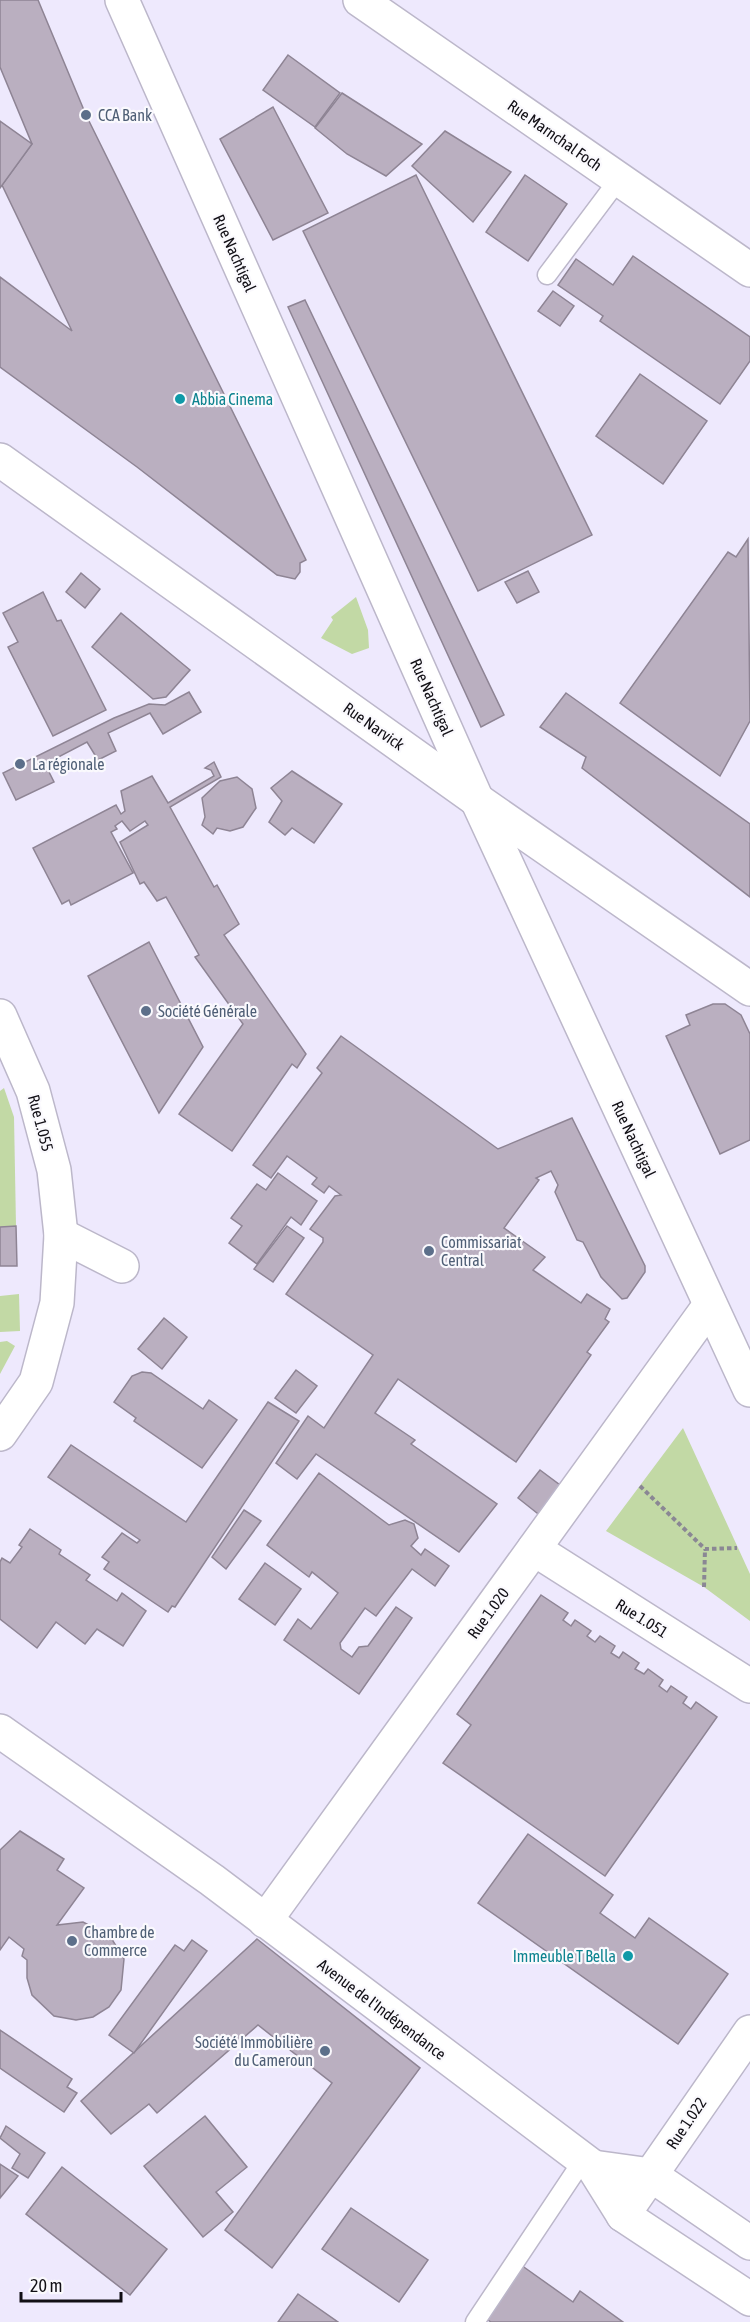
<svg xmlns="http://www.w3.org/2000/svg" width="750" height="2322" viewBox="0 0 750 2322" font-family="'Asap Condensed',sans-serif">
	<rect width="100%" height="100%" fill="#eee9fd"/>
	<g fill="#c2d9a5">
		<polygon points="356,597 368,630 369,648 352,654 321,638 333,620 331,617"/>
		<polygon points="4,1088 14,1117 16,1226 0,1227 0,1091"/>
		<polygon points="19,1294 20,1331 0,1332 0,1296"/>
		<polygon points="7,1341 15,1346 0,1374 0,1342"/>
		<polygon points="683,1428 750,1574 750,1621 704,1587 606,1531"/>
	</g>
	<g fill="#baafc0" stroke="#8e8494" stroke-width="1.5">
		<polygon points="0,0 38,0 86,115 306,560 300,563 300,572 295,579 277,575 137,467 0,367 0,277 72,331 2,185 32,144 0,67"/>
		<polygon points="288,55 340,93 315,127 263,90"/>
		<polygon points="342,93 422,144 386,176 347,154 315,128"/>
		<polygon points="273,107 328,213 273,240 220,139"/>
		<polygon points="0,121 32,144 0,188"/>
		<polygon points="445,131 511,172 473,222 412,166"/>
		<polygon points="416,175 592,535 478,591 303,231"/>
		<polygon points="525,175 567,204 528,261 486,232"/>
		<polygon points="633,256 750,337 750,361 720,404 600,321 603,316 558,285 576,259 613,285"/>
		<polygon points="553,291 574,306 560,326 538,311"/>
		<polygon points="305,300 504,715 481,727 288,307"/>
		<polygon points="640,374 707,421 663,484 596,436"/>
		<polygon points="748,539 750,721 720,776 620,703 728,552 736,557"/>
		<polygon points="528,571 539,592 517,603 505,582"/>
		<polygon points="81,573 100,589 85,608 66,592"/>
		<polygon points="43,592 57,621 61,620 106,710 53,736 8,647 18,642 3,613"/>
		<polygon points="121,613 190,670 166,697 153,699 92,647"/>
		<polygon points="189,692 201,712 163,734 150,713 108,733 116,751 98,760 87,742 45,764 54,782 16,800 3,773 114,718 149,704 165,705"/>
		<polygon points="566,693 750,824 750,897 582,768 586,757 540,727"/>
		<polygon points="214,762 221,777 170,807 214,887 217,885 239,924 224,935 306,1054 297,1068 292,1064 232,1151 179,1114 243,1024 195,957 199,955 166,897 157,901 144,882 140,884 120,842 148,825 145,821 130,831 122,821 115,826 117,829 111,832 133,873 71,905 69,900 62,904 33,848 116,805 121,814 125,811 121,791 152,776 168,803 214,776 211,770 205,768"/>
		<polygon points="292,771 342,804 314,843 292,828 285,835 269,822 282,801 271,788"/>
		<polygon points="237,777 252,789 256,808 243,827 230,831 217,828 213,834 202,825 205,817 202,798 220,781"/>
		<polygon points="149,942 203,1047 159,1113 88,976"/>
		<polygon points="713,1004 725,1004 741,1015 750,1034 750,1140 720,1154 666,1036 690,1025 686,1015"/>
		<polygon points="341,1036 498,1149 572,1118 645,1266 645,1272 627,1298 622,1299 601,1277 583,1242 577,1240 555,1192 558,1185 551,1171 536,1178 539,1180 504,1228 545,1257 533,1270 581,1303 587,1294 610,1309 605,1319 609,1322 587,1352 591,1355 516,1462 398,1379 375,1413 415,1440 411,1444 497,1504 459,1552 316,1454 297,1479 276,1463 308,1416 324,1428 373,1355 286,1294 323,1242 323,1238 310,1229 335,1196 341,1195 329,1186 324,1193 312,1184 317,1178 287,1156 271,1178 253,1165 322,1073 317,1068"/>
		<polygon points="278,1173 317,1201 301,1225 291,1217 257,1264 229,1243 242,1226 231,1218 257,1184 266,1190"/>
		<polygon points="16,1226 17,1266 0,1266 0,1227"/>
		<polygon points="287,1226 304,1238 273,1282 254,1269"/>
		<polygon points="164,1318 187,1337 162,1369 138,1349"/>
		<polygon points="296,1370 317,1386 296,1413 275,1398"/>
		<polygon points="142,1372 151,1373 203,1409 209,1400 237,1420 202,1468 134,1421 136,1418 114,1402 132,1376"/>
		<polygon points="268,1402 299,1421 175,1607 172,1606 168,1612 104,1569 109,1562 102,1557 122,1533 137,1543 140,1540 48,1477 71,1445 186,1522"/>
		<polygon points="540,1470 564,1488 542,1517 518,1498"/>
		<polygon points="319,1473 389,1525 405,1520 414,1524 418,1538 411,1546 421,1555 425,1549 449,1566 435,1586 412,1569 376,1616 365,1608 340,1643 341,1649 352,1657 359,1647 368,1646 396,1607 412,1618 359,1694 284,1640 298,1619 311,1629 338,1593 312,1572 309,1577 267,1545"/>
		<polygon points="244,1510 261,1521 226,1569 212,1557"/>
		<polygon points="30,1529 61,1550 59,1554 90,1575 86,1580 117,1601 122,1593 146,1611 123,1646 97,1629 85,1644 56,1622 37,1648 0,1619 0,1562 2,1558 10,1563 22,1547 19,1545"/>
		<polygon points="265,1563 301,1589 275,1625 239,1599"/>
		<polygon points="541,1595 568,1613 563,1620 571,1626 575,1620 591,1631 587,1636 595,1642 600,1636 615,1646 611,1653 619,1658 623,1652 639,1663 635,1669 644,1674 648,1669 663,1680 659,1686 667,1692 671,1686 687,1697 683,1703 691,1709 696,1702 717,1717 605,1876 443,1763 471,1725 457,1714"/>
		<polygon points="20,1831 64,1859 57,1870 84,1888 57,1925 83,1922 110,1936 124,1959 121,1990 109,2007 93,2017 76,2020 54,2016 32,1995 27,1978 27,1960 22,1956 24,1949 9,1937 0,1950 0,1850"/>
		<polygon points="528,1834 613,1895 600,1913 635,1938 649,1918 728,1974 678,2044 478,1903"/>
		<polygon points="257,1939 420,2068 272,2268 225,2230 332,2083 258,2025 157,2113 149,2104 111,2134 81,2101"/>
		<polygon points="192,1940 207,1951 134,2053 109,2035 175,1945 184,1951"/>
		<polygon points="0,2030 72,2079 67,2087 77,2093 64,2112 0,2068"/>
		<polygon points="205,2116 247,2167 216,2192 233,2212 203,2237 144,2166"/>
		<polygon points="6,2126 45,2153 28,2178 12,2168 20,2154 0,2138"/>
		<polygon points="0,2164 18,2176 0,2198"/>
		<polygon points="62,2167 167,2249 130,2295 26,2214"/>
		<polygon points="351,2208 428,2260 399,2302 322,2249"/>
		<polygon points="521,2265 573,2302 580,2291 623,2322 491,2322 485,2318"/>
		<polygon points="298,2294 338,2322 278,2322"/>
	</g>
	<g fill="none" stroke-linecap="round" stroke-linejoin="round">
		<g stroke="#bcb7ca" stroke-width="21">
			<g id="lane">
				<polyline points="547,275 619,179"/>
				<polyline points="475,2322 583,2160"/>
			</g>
		</g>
		<g stroke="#bcb7ca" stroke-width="36">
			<g id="street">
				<polyline points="61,1235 122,1266"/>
				<polyline points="534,1549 750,1686"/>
				<polyline points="265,1921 710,1305"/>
				<polyline points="623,2215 750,2032"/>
			</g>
		</g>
		<g stroke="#bcb7ca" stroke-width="36">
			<g id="secondary">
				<polyline points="122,0 477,800 750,1390"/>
				<polyline points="360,0 750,270"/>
				<polyline points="0,460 477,800 750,989"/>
				<polyline points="0,1016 33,1091 54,1170 61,1235 57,1303 36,1382 0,1434"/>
				<polyline points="0,1731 212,1880 593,2167 623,2215 750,2299"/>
				<polyline points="593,2167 651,2175 750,2243"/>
			</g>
		</g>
		<g stroke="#8a8794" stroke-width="4" stroke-dasharray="4.5 3" stroke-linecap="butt">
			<polyline points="640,1486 705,1549 737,1548"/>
			<polyline points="704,1587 705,1549"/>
		</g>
		<use href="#lane" stroke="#fff" stroke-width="18"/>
		<use href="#street" stroke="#fff" stroke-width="33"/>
		<use href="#secondary" stroke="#fff" stroke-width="33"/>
	</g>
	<g fill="#5c6f8a" stroke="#faf9fd" stroke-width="2">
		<circle cx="86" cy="115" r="6"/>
		<circle cx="20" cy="764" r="6"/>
		<circle cx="146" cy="1011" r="6"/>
		<circle cx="429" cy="1251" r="6"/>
		<circle cx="72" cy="1941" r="6"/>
		<circle cx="325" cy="2051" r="6"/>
	</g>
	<g fill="#0f9aa8" stroke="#faf9fd" stroke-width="2">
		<circle cx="180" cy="399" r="6"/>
		<circle cx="628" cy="1956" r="6"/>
	</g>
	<g text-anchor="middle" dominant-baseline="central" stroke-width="4.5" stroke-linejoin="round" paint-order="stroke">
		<g font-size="16" fill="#4e5e75" stroke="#faf9fd" text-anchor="start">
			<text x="98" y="115">CCA Bank</text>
			<text x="32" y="764">La régionale</text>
			<text x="158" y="1011">Société Générale</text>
			<text x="441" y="1242">Commissariat<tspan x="441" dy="18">Central</tspan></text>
			<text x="84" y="1932">Chambre de<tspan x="84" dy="18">Commerce</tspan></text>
			<text x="313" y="2042" text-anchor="end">Société Immobilière<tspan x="313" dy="18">du Cameroun</tspan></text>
		</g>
		<g font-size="16" fill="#110f15" stroke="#faf9fd">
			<text transform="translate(555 135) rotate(35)">Rue Marnchal Foch</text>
			<text transform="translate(235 253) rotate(66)">Rue Nachtigal</text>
			<text transform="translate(432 697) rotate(66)">Rue Nachtigal</text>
			<text transform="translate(374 726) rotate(35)">Rue Narvick</text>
			<text transform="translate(41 1123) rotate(75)">Rue 1.055</text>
			<text transform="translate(634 1139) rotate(65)">Rue Nachtigal</text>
			<text transform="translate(488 1613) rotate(-54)">Rue 1.020</text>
			<text transform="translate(642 1618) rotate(32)">Rue 1.051</text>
			<text transform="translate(382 2009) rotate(37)">Avenue de l'Indépendance</text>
			<text transform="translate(686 2123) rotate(-56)">Rue 1.022</text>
		</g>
		<g font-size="16" fill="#0d838f" stroke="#faf9fd" text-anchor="start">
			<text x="192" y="399">Abbia Cinema</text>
			<text x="616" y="1956" text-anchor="end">Immeuble T Bella</text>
		</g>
	</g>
	<path d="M21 2292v9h100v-9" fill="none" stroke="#110f15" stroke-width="3"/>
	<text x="30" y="2292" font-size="18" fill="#110f15" stroke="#faf9fd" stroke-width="4.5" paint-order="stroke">20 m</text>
</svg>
